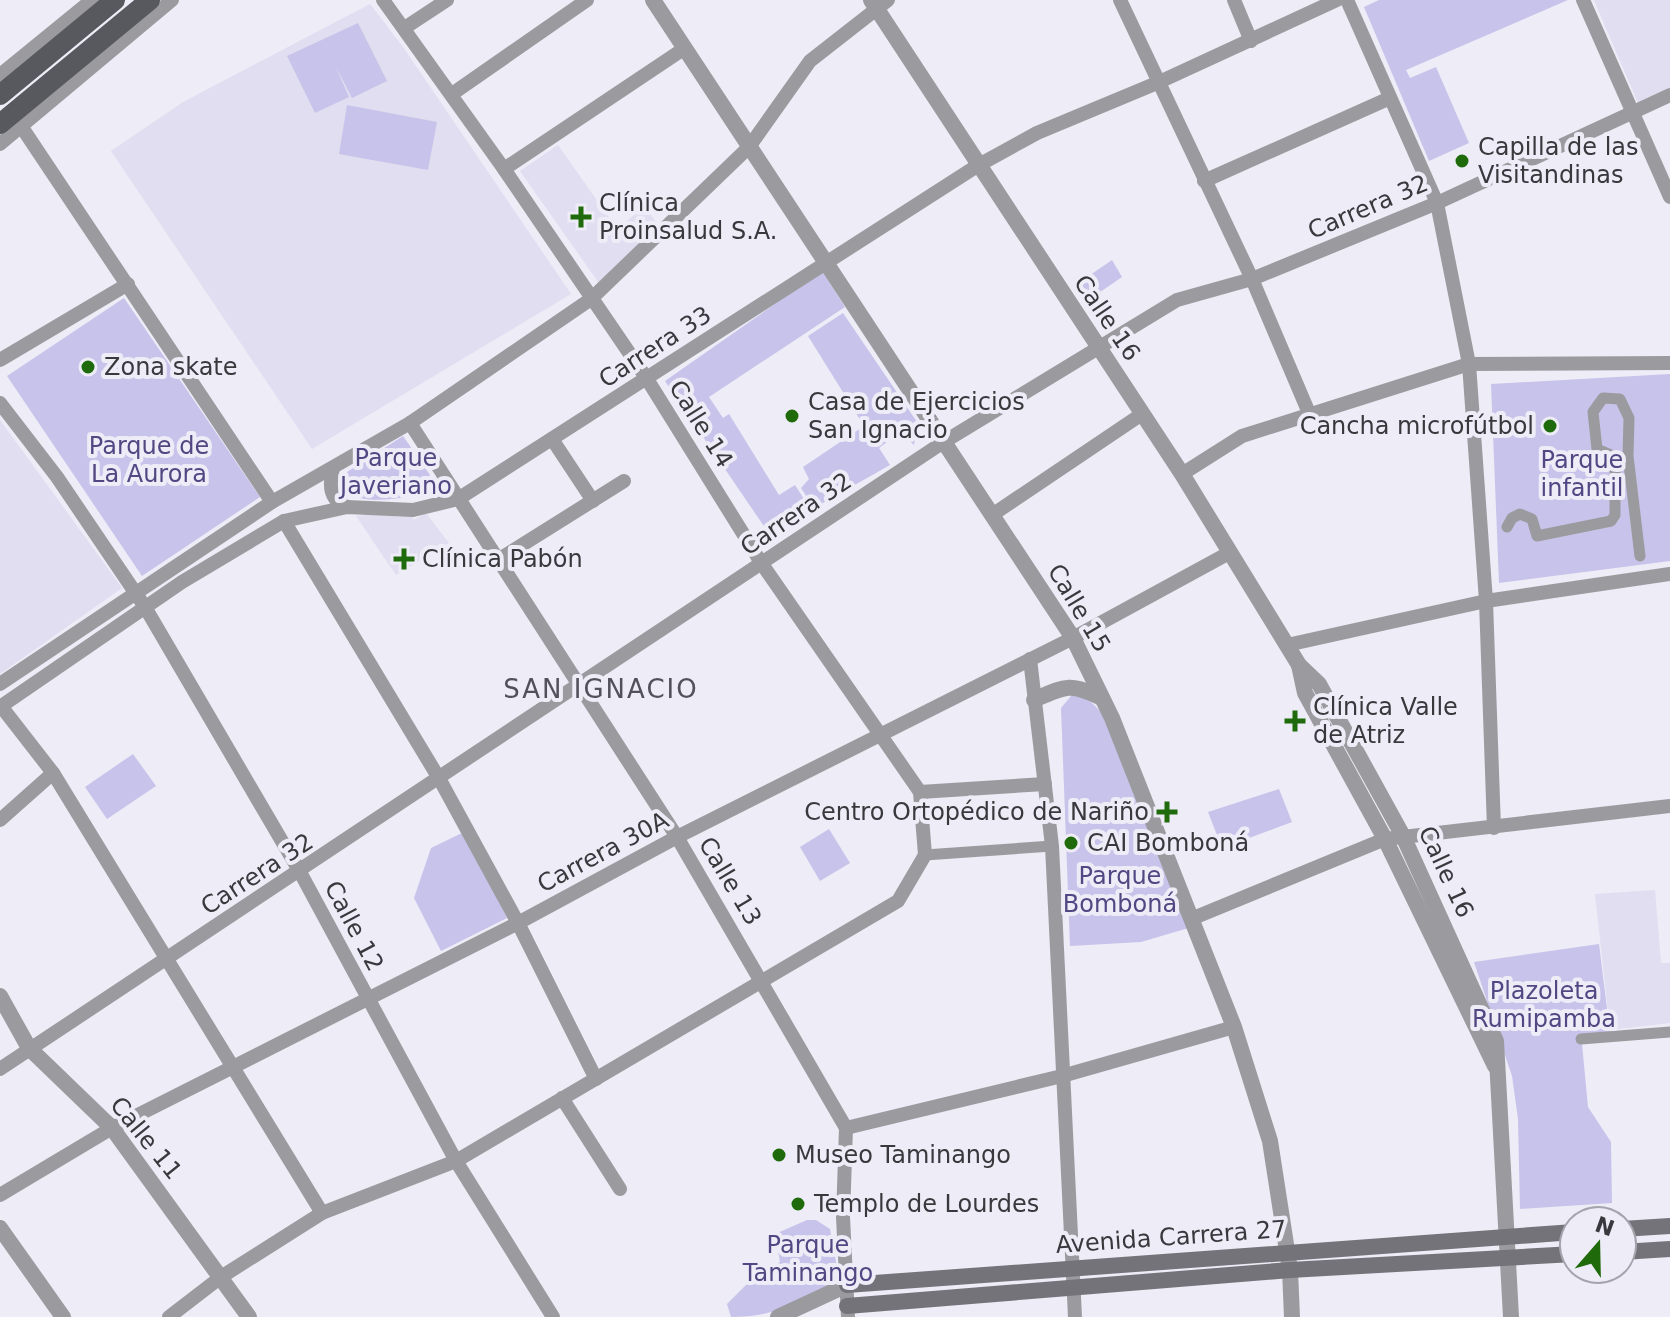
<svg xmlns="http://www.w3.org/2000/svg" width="1670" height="1317" viewBox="0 0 1670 1317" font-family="'DejaVu Sans',sans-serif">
	<rect width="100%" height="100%" fill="#edecf7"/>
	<g fill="#e0def0">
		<polygon points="1594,0 1670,0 1670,88 1638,103"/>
		<polygon points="370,4 403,47 571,294 312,449 111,151 183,102"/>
		<polygon points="558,145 617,229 645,206 660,228 601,286 520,171"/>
		<polygon points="0,420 122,588 0,674"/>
		<polygon points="395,512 397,517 409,512 414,520 426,513 449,543 396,575 356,516"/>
		<polygon points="1655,890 1661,963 1670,963 1670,1023 1610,1030 1595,894"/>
	</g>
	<g fill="#c8c3ea">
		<polygon points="1379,0 1568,0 1406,70 1410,78 1436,67 1469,143 1429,161 1364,7"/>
		<polygon points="358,23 387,81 352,98 335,65 349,97 315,113 287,56"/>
		<polygon points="347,105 437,122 428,170 339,154"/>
		<polygon points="1112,260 1122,277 1090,299 1080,282"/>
		<polygon points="822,271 845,307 709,397 723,418 729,414 779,495 795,485 813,513 772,538 665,381"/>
		<polygon points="124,298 260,497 142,576 7,376"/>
		<polygon points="843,313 917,422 914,445 900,432 879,448 890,465 814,508 801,488 809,479 803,467 864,426 808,336"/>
		<polygon points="1670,374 1670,561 1499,583 1491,384"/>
		<path d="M403,436L430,475L426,490C407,500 367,504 348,494L343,483L347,472Z"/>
		<polygon points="1071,696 1085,696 1101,712 1192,927 1141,942 1070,946 1061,708"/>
		<polygon points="133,754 156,786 107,819 85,787"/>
		<polygon points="1279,789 1292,822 1222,848 1208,812"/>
		<polygon points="829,829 850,863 820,881 800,847"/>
		<polygon points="464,832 507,918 441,951 414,898 431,848"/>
		<polygon points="1599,944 1611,1041 1582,1044 1588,1107 1611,1142 1612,1203 1520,1209 1518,1119 1512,1076 1474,962"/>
		<path d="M807,1220H816L830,1229L839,1278C805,1302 774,1317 731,1317L727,1304L749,1282L780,1262L775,1234Z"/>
	</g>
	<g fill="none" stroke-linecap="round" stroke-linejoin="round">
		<g stroke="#9b9b9f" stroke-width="11">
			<polyline points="1507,527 1512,518 1520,514 1532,519 1537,536 1611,521 1615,515 1615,464 1611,455 1597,449 1593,412 1603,398 1620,399 1629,418 1628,456 1640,556"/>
			<polyline points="925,855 1052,846"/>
			<polyline points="1581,1039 1670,1032"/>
		</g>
		<g stroke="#9b9b9f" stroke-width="14">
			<polyline points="1120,0 1252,279 1309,413"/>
			<polyline points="1234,0 1251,41"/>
			<polyline points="1347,0 1437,203 1469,364 1486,601 1494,828"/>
			<polyline points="1583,0 1670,197"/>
			<polyline points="406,27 447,0"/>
			<polyline points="0,75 92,0"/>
			<polyline points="452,94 587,0"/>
			<polyline points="21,126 272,502"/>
			<polyline points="0,144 172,0"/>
			<polyline points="504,169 685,48"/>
			<polyline points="1204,181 1390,98"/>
			<polyline points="0,360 128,284"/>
			<polyline points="0,403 57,477 145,607 300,872 456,1161 553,1317"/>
			<polyline points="410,423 677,837 846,1128 843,1217 848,1317"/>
			<polyline points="552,439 593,501"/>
			<path d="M333,468C329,485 329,500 347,507"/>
			<polyline points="1182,474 1242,436 1469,364 1670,363"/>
			<polyline points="992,515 1142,414"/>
			<polyline points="284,521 440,780 518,923 596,1079"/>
			<polyline points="498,560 624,481"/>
			<polyline points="1287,645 1486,601 1670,574"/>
			<polyline points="1030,659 1052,846 1075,1317"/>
			<polyline points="0,684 272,502 410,423 591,299 749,147 810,61 888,0"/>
			<polyline points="1,706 53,773 322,1213"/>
			<polyline points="0,707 182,582 284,521 347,507 413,510 458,499 977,166 1037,133 1157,83 1337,0"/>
			<polyline points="920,792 1045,784"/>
			<polyline points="0,820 53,773"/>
			<polyline points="1191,919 1385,839 1670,806"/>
			<polyline points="0,1069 942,443 1177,300 1252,279 1437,203 1670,95"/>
			<polyline points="562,1098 620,1189"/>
			<polyline points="846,1128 1062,1076 1234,1027"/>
			<polyline points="0,1195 112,1128 518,923 677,837 1073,638 1229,553"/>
			<polyline points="169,1317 221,1277 322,1213 456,1161 898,901 925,855 920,792 762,564 647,379 504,169 383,0"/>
		</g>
		<g stroke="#9b9b9f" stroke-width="16">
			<polyline points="653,0 1073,638 1112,718 1234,1027 1270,1141 1290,1270 1292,1317"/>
			<polyline points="871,0 1182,474 1299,665 1319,684 1403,836 1496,1041 1511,1317"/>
			<polyline points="1299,665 1305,693 1385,839 1495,1066"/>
			<path d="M1034,700C1065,686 1070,682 1102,698"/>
			<polyline points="0,996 29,1048 112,1128 249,1317"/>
			<polyline points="0,1228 63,1317"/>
			<polyline points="778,1317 847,1285"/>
		</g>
		<g stroke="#74737a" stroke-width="16">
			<polyline points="1622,1229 1670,1226"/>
			<polyline points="1622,1252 1670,1249"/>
			<polyline points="847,1285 1574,1232"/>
			<polyline points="847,1306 1290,1270 1574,1254"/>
		</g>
		<g stroke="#58585f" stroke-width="20">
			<polyline points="0,95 115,0"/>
			<polyline points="0,124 150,0"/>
		</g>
	</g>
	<g fill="#1f6b0b" stroke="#edecf7" stroke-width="3">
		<circle cx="1462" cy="161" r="8"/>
		<path d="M577 205h8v8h8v8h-8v8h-8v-8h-8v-8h8z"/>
		<circle cx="88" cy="367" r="8"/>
		<circle cx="792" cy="416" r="8"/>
		<circle cx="1550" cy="426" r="8"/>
		<path d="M400 547h8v8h8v8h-8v8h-8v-8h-8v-8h8z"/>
		<path d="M1291 709h8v8h8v8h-8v8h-8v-8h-8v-8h8z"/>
		<path d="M1163 800h8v8h8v8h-8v8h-8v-8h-8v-8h8z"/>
		<circle cx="1071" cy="843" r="8"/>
		<circle cx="779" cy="1155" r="8"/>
		<circle cx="798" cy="1204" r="8"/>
	</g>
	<g text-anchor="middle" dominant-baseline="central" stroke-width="8" stroke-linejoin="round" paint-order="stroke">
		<g font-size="24" fill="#39383d" stroke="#edecf7" text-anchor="start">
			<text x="1478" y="147">Capilla de las<tspan x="1478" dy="28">Visitandinas</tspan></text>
			<text x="599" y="203">Clínica<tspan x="599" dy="28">Proinsalud S.A.</tspan></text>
			<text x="104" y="367">Zona skate</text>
			<text x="808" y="402">Casa de Ejercicios<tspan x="808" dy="28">San Ignacio</tspan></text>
			<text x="1534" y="426" text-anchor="end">Cancha microfútbol</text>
			<text x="422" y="559">Clínica Pabón</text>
			<text x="1313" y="707">Clínica Valle<tspan x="1313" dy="28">de Atriz</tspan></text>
			<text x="1149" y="812" text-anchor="end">Centro Ortopédico de Nariño</text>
			<text x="1087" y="843">CAI Bomboná</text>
			<text x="795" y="1155">Museo Taminango</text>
			<text x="814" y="1204">Templo de Lourdes</text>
		</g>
		<g font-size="24" fill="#39383d" stroke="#edecf7">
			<text transform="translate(1368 207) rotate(-23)">Carrera 32</text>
			<text transform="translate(1107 318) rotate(56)">Calle 16</text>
			<text transform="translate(655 347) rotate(-33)">Carrera 33</text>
			<text transform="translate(701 424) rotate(58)">Calle 14</text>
			<text transform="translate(796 514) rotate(-34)">Carrera 32</text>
			<text transform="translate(1079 608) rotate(59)">Calle 15</text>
			<text transform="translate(603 852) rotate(-28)">Carrera 30A</text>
			<text transform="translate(1446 872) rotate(65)">Calle 16</text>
			<text transform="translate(257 874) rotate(-33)">Carrera 32</text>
			<text transform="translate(730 881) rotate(59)">Calle 13</text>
			<text transform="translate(354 926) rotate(62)">Calle 12</text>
			<text transform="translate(146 1138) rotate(51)">Calle 11</text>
			<text transform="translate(1171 1237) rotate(-4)">Avenida Carrera 27</text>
		</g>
		<g font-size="24" fill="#524783" stroke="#edecf7">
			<text x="149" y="446">Parque de<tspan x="149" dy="28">La Aurora</tspan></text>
			<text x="396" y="458">Parque<tspan x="396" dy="28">Javeriano</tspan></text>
			<text x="1582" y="460">Parque<tspan x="1582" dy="28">infantil</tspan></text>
			<text x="1120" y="876">Parque<tspan x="1120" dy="28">Bomboná</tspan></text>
			<text x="1544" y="991">Plazoleta<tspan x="1544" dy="28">Rumipamba</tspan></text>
			<text x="808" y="1245">Parque<tspan x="808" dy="28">Taminango</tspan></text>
		</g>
		<g font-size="26" letter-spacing="2" fill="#52515a" stroke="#edecf7">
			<text x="601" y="689">SAN IGNACIO</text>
		</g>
	</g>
	<g transform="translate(1598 1245) rotate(20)"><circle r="38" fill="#edecf7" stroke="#a5a4ad" stroke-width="2"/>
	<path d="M0-6L14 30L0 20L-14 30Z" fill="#1f6b0b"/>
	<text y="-12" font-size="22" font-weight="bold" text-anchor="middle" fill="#39383d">N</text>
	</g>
</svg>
